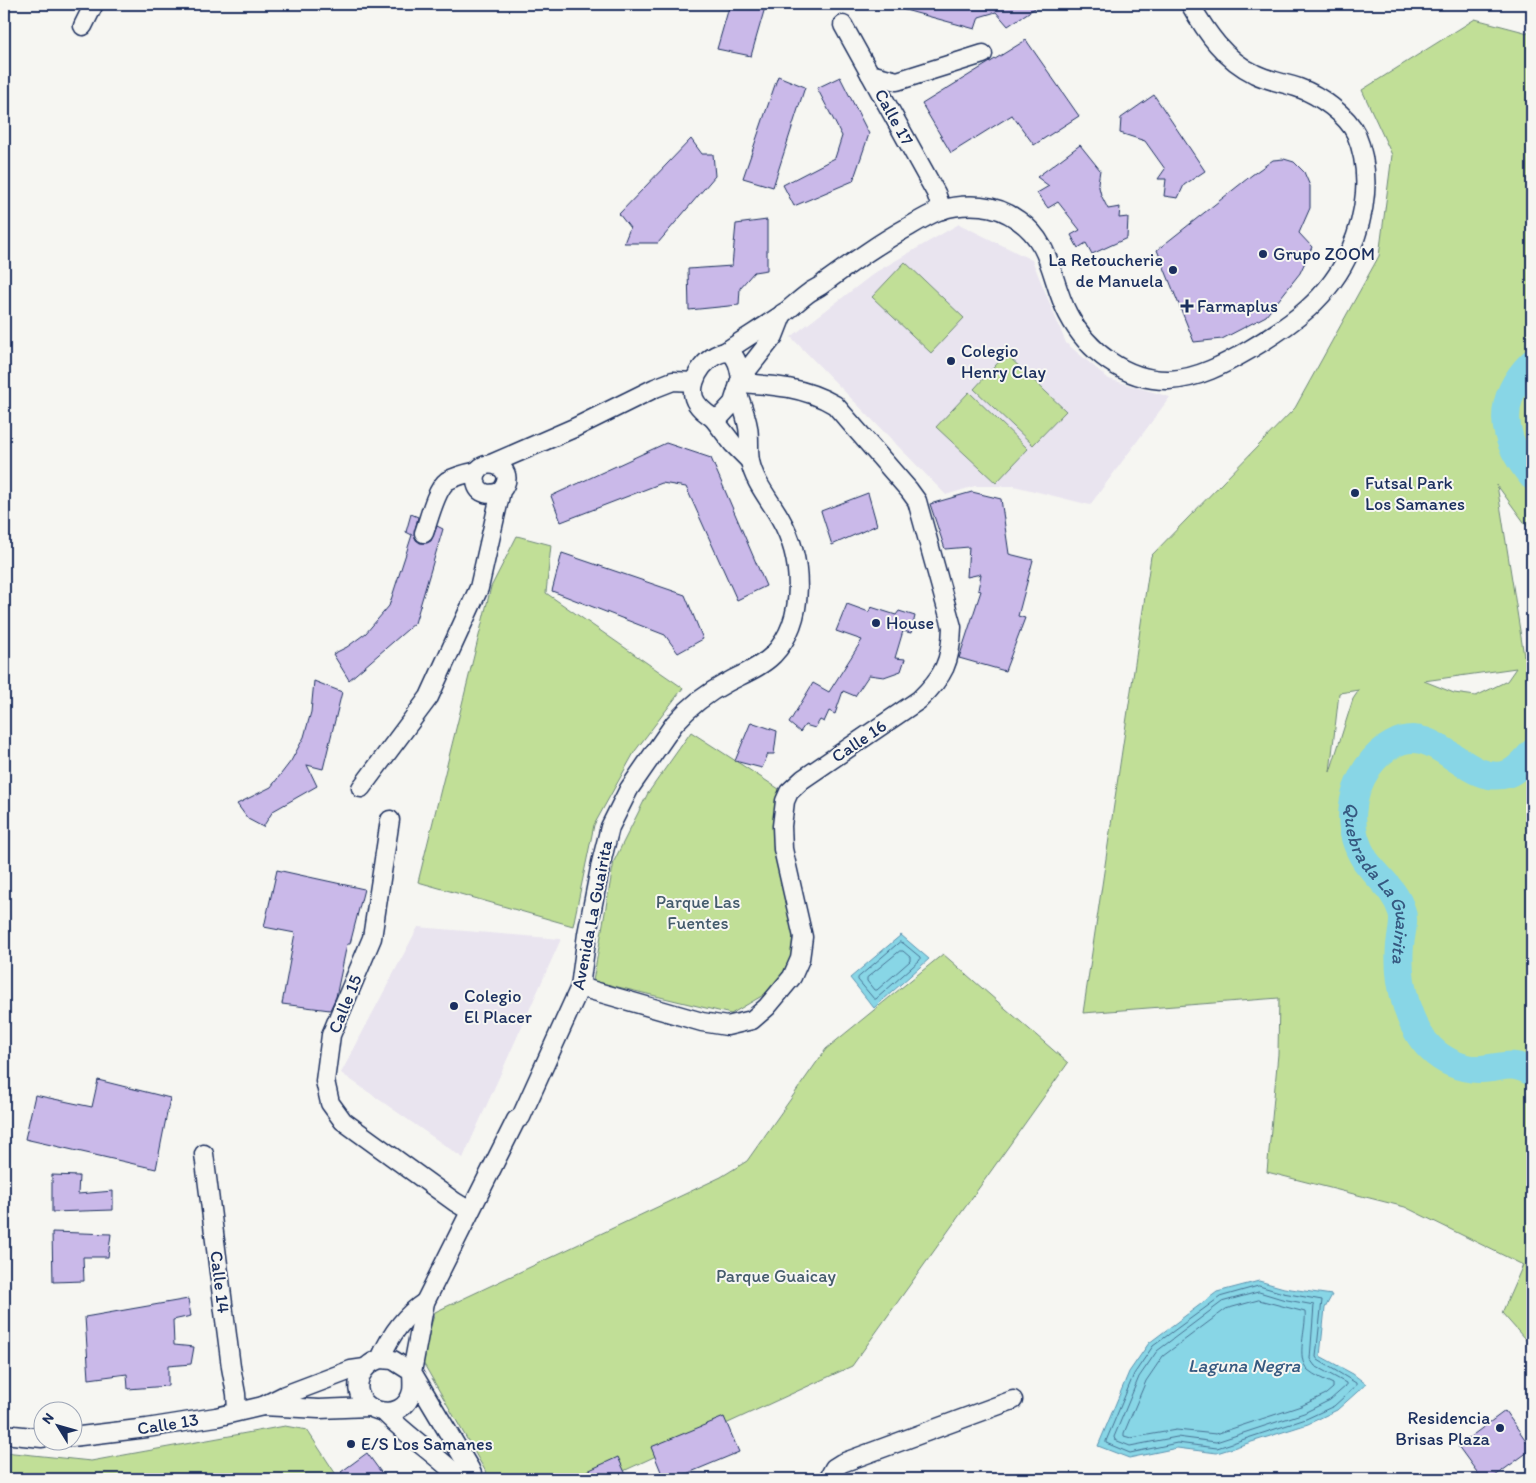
<svg xmlns="http://www.w3.org/2000/svg" width="1536" height="1483" viewBox="0 0 1536 1483" font-family="Itim,sans-serif">
	<rect width="100%" height="100%" fill="#f6f6f2"/>
	<filter id="ink" filterUnits="userSpaceOnUse"><feTurbulence type="fractalNoise" baseFrequency=".02" numOctaves="2"/><feDisplacementMap in="SourceGraphic" scale="10" xChannelSelector="R" yChannelSelector="G"/><feConvolveMatrix kernelMatrix="1 2 1 2 8 2 1 2 1" color-interpolation-filters="sRGB"/></filter>
	<g filter="url(#ink)">
		<g fill="#e9e4ef">
			<polygon points="959,224 1032,260 1066,343 1109,379 1170,397 1090,505 1014,486 975,486 946,495 791,337 876,272"/>
			<polygon points="418,927 561,939 463,1158 341,1073"/>
		</g>
		<g fill="#c1df97" stroke="#6e877a" fill-rule="evenodd">
			<path d="M1475,19L1532,34V533L1497,485L1524,656L1532,646V1347L1502,1313L1523,1265L1405,1207L1267,1172L1278,1054L1279,998L1083,1013L1151,556L1295,408L1379,256L1392,155L1362,90ZM1516,668L1507,681L1476,696L1454,693L1424,681ZM1359,690L1353,699L1330,772L1339,693Z"/>
			<polygon points="905,262 964,318 931,353 872,297"/>
			<polygon points="1006,354 1066,411 1033,445 974,389"/>
			<polygon points="969,392 1028,449 996,483 936,427"/>
			<polygon points="517,536 551,545 546,593 683,688 635,751 594,825 573,926 418,882 491,587"/>
			<polygon points="691,732 779,789 774,837 793,918 792,958 772,990 731,1014 593,981 614,861 648,793"/>
			<polygon points="943,954 1068,1063 852,1366 606,1479 490,1479 421,1359 435,1312 721,1177 747,1161 826,1049"/>
			<polygon points="285,1426 307,1430 339,1479 4,1479 4,1452 91,1461"/>
		</g>
		<g fill="#88d6e6" stroke="#5c93b0">
			<polygon points="901,935 929,959 874,1008 850,978"/>
			<polygon points="1259,1281 1284,1288 1332,1295 1325,1308 1320,1356 1353,1374 1366,1384 1337,1410 1308,1424 1217,1453 1177,1448 1129,1458 1098,1446 1129,1372 1149,1343 1217,1292"/>
		</g>
		<g fill="none" stroke-linecap="round" stroke-linejoin="round">
			<g stroke="#477294" stroke-width="1">
				<polygon points="900,942 903,943 920,957 920,960 876,999 874,999 858,980 858,978"/>
				<polygon points="900,951 903,951 910,957 910,961 877,990 874,990 867,981 867,978"/>
				<polygon points="1259,1286 1283,1293 1322,1300 1316,1357 1318,1360 1356,1383 1356,1386 1334,1406 1306,1419 1217,1448 1177,1443 1130,1453 1106,1443 1106,1441 1134,1374 1153,1346 1220,1297"/>
				<polygon points="1259,1292 1282,1299 1314,1305 1310,1359 1315,1366 1346,1383 1346,1386 1330,1400 1304,1413 1216,1442 1177,1437 1130,1446 1115,1440 1114,1437 1139,1377 1157,1351 1222,1302"/>
				<path d="M1259,1300L1305,1312C1307,1328 1295,1358 1308,1370C1315,1376 1325,1380 1333,1384V1388L1326,1394L1301,1406L1216,1434L1176,1430L1131,1438L1124,1436V1433L1146,1381L1163,1356L1226,1309Z"/>
			</g>
			<g stroke="#88d6e6" stroke-width="28">
				<path d="M1532,363C1495,400 1500,438 1532,476"/>
				<path id="s1" d="M1532,753C1526,760 1516,771 1507,774C1465,787 1436,719 1392,745C1381,751 1375,757 1368,767C1349,796 1346,830 1365,860C1377,877 1396,890 1402,912C1405,921 1401,935 1400,945C1397,978 1406,1024 1430,1048C1443,1061 1462,1070 1481,1069C1504,1068 1508,1060 1532,1072"/>
			</g>
		</g>
		<g fill="#cab9e9" stroke="#1b2f5e">
			<polygon points="730,4 766,4 751,56 717,49"/>
			<polygon points="895,4 1041,4 1008,26 996,12 979,17 975,29 894,7"/>
			<polygon points="1026,40 1079,116 1034,145 1012,115 951,153 922,104"/>
			<polygon points="778,76 805,87 773,187 743,178"/>
			<polygon points="840,77 869,134 853,181 794,206 783,185 835,158 842,136 817,88"/>
			<polygon points="1154,95 1205,171 1184,185 1178,198 1164,196 1166,179 1158,179 1165,169 1145,141 1120,133 1121,118"/>
			<polygon points="691,139 702,154 713,154 715,176 658,243 624,243 630,228 619,214"/>
			<polygon points="1080,145 1100,170 1098,183 1101,195 1108,209 1120,207 1119,218 1128,217 1127,238 1092,254 1086,243 1078,248 1071,235 1080,230 1058,202 1048,208 1037,193 1049,186 1037,177"/>
			<polygon points="1284,159 1294,162 1304,172 1310,186 1310,208 1299,233 1312,247 1300,273 1266,316 1222,339 1194,342 1157,250 1252,175 1273,160"/>
			<polygon points="767,220 767,270 754,272 740,288 739,305 689,310 688,269 732,266 736,224"/>
			<polygon points="666,443 711,458 766,586 737,600 686,487 662,483 561,522 551,496"/>
			<polygon points="972,492 1001,499 1009,554 1033,560 1018,616 1025,618 1005,671 959,658 981,591 978,590 981,574 967,577 969,547 945,549 930,504"/>
			<polygon points="868,493 877,525 832,545 821,511"/>
			<polygon points="411,514 418,517 414,535 416,540 420,543 427,543 431,541 437,526 443,529 415,623 349,680 333,654 347,647 366,633 389,606 412,535 406,532"/>
			<polygon points="562,553 685,595 703,639 678,653 665,635 552,591"/>
			<polygon points="847,604 869,612 871,607 896,615 899,611 915,616 911,633 903,631 895,658 905,659 901,671 884,677 869,675 855,696 843,691 835,714 829,711 824,722 820,720 815,728 805,725 800,732 789,723 813,683 829,692 862,640 836,631"/>
			<polygon points="314,681 342,692 323,769 307,765 317,786 273,811 263,827 248,819 237,804 271,787 291,761 304,737 311,712"/>
			<polygon points="751,722 777,731 774,754 768,754 762,768 735,761"/>
			<polygon points="277,870 364,889 350,944 347,944 336,997 330,1010 282,1004 295,933 264,927"/>
			<polygon points="98,1080 170,1098 156,1169 25,1139 35,1095 92,1107"/>
			<polygon points="52,1175 79,1176 78,1194 113,1191 113,1210 52,1212"/>
			<polygon points="52,1232 111,1234 108,1257 83,1257 84,1281 53,1282"/>
			<polygon points="188,1299 191,1316 173,1320 174,1345 194,1347 191,1364 168,1366 168,1386 128,1389 127,1374 89,1379 85,1317"/>
			<polygon points="1505,1411 1532,1449 1491,1479 1482,1479 1458,1446"/>
			<polygon points="724,1417 739,1452 674,1479 664,1479 651,1447"/>
			<polygon points="367,1453 386,1479 347,1479 341,1472"/>
			<polygon points="618,1457 628,1479 570,1479"/>
		</g>
		<g fill="none" stroke-linecap="round" stroke-linejoin="round">
			<g stroke="#1b2f5e" stroke-width="21">
				<g id="minor">
					<polyline points="843,25 936,193 942,210"/>
					<polyline points="83,26 94,4"/>
					<polyline points="870,74 897,81 983,54"/>
					<path d="M725,352C744,339 764,327 783,314C792,307 800,299 810,292C814,289 820,287 824,283C853,262 879,243 910,226C920,220 930,214 941,210C953,206 968,205 981,206C994,207 1007,212 1018,220C1053,244 1050,280 1068,314C1087,351 1126,381 1169,380C1197,379 1225,364 1249,350C1291,325 1330,298 1350,251C1366,215 1372,172 1356,134C1347,115 1319,95 1299,88C1285,83 1269,81 1255,74C1225,60 1206,32 1190,4"/>
					<path d="M741,378C739,368 738,359 730,352C710,350 688,378 694,398C697,407 706,413 713,418L721,416L733,403L741,378L774,336L783,313"/>
					<polyline points="713,418 733,444 750,461"/>
					<polyline points="491,464 574,428 655,388 673,381 694,382"/>
					<path d="M424,533C429,519 436,489 447,481C456,476 468,473 478,471"/>
					<path d="M361,788L429,697L479,588L501,491C523,463 471,453 476,482C478,495 491,496 501,491"/>
					<polyline points="390,820 372,938 331,1035 325,1081 330,1103 343,1121 455,1202 470,1211"/>
					<path d="M580,987L702,1022L727,1026L752,1020L767,1007L792,977L800,959L803,937L783,849L782,826L785,801L789,792L803,779L919,700C944,676 951,662 952,627L917,501L909,490L835,405C805,387 773,385 739,383"/>
					<polyline points="204,1154 231,1367 236,1394 237,1411"/>
					<path d="M380,1359L393,1360L412,1372C412,1378 413,1385 412,1391C404,1427 348,1412 360,1377C364,1368 371,1362 380,1359Z"/>
					<path d="M380,1359C390,1336 403,1316 425,1302"/>
					<polyline points="263,1406 319,1409 369,1407"/>
					<path d="M384,1412C408,1437 437,1455 461,1479"/>
					<polyline points="4,1434 42,1438"/>
					<polyline points="72,1437 147,1428 216,1417 263,1406 285,1395 351,1370 365,1368"/>
					<path d="M474,1479L470,1469L412,1372L425,1302L516,1120L521,1117L580,987L587,934L601,863L610,827L629,789L674,724C689,707 707,693 728,682C743,674 761,667 773,655C807,619 803,558 780,518C770,500 754,482 750,461C748,450 750,438 748,427C746,415 741,403 737,391"/>
					<polyline points="828,1479 834,1468 842,1463 1013,1400"/>
				</g>
			</g>
			<use href="#minor" stroke="#f6f6f2" stroke-width="18"/>
		</g>
	</g>
	<g fill="#1b2f5e" stroke="#f6f6f2" stroke-width="2">
		<circle cx="1263" cy="254" r="5"/>
		<circle cx="1173" cy="270" r="5"/>
		<path d="M1184.5 298.5h5v5h5v5h-5v5h-5v-5h-5v-5h5z"/>
		<circle cx="951" cy="361" r="5"/>
		<circle cx="1355" cy="493" r="5"/>
		<circle cx="876" cy="623" r="5"/>
		<circle cx="454" cy="1006" r="5"/>
		<circle cx="1500" cy="1428" r="5"/>
		<circle cx="351" cy="1444" r="5"/>
	</g>
	<g text-anchor="middle" dominant-baseline="central" stroke-width="4" stroke-linejoin="round" paint-order="stroke">
		<g font-size="18" fill="#1b2f5e" stroke="#f6f6f2">
			<text transform="translate(894 117) rotate(61)">Calle 17</text>
			<text transform="translate(859 741) rotate(-34)">Calle 16</text>
			<text transform="translate(592 915) rotate(-79)">Avenida La Guairita</text>
			<text transform="translate(345 1004) rotate(-68)">Calle 15</text>
			<text transform="translate(220 1282) rotate(83)">Calle 14</text>
			<text transform="translate(168 1424) rotate(-9)">Calle 13</text>
		</g>
		<g font-size="18" fill="#1b2f5e" stroke="#f6f6f2" text-anchor="start">
			<text x="1273" y="254">Grupo ZOOM</text>
			<text x="1163" y="260" text-anchor="end">La Retoucherie<tspan x="1163" dy="21">de Manuela</tspan></text>
			<text x="1197" y="306">Farmaplus</text>
			<text x="961" y="351">Colegio<tspan x="961" dy="21">Henry Clay</tspan></text>
			<text x="1365" y="483">Futsal Park<tspan x="1365" dy="21">Los Samanes</tspan></text>
			<text x="886" y="623">House</text>
			<text x="464" y="996">Colegio<tspan x="464" dy="21">El Placer</tspan></text>
			<text x="1490" y="1418" text-anchor="end">Residencia<tspan x="1490" dy="21">Brisas Plaza</tspan></text>
			<text x="361" y="1444">E/S Los Samanes</text>
		</g>
		<g font-size="18" fill="#445b6c" stroke="#f6f6f2">
			<text x="698" y="902">Parque Las<tspan x="698" dy="21">Fuentes</tspan></text>
			<text x="776" y="1276">Parque Guaicay</text>
		</g>
		<g font-size="19" font-style="italic" fill="#365980" stroke="#f6f6f2">
			<text stroke="none"><textPath href="#s1" startOffset="318">Quebrada La Guairita</textPath></text>
			<text x="1244" y="1365">Laguna Negra</text>
		</g>
	</g>
	<rect width="1536" height="1483" fill="none" stroke="#f6f6f2" stroke-width="20"/>
	<rect x="10" y="10" width="1516" height="1463" fill="none" stroke="#1b2f5e" stroke-width="2" filter="url(#ink)"/>
	<g transform="translate(58 1426) rotate(307)"><circle r="24" fill="#f6f6f2" stroke="#9ea6b7"/>
	<path d="M0-4L9 19L0 12L-9 19Z" fill="#1b2f5e"/>
	<text y="-8" font-size="14" font-weight="bold" text-anchor="middle" fill="#1b2f5e">N</text>
	</g>
</svg>
